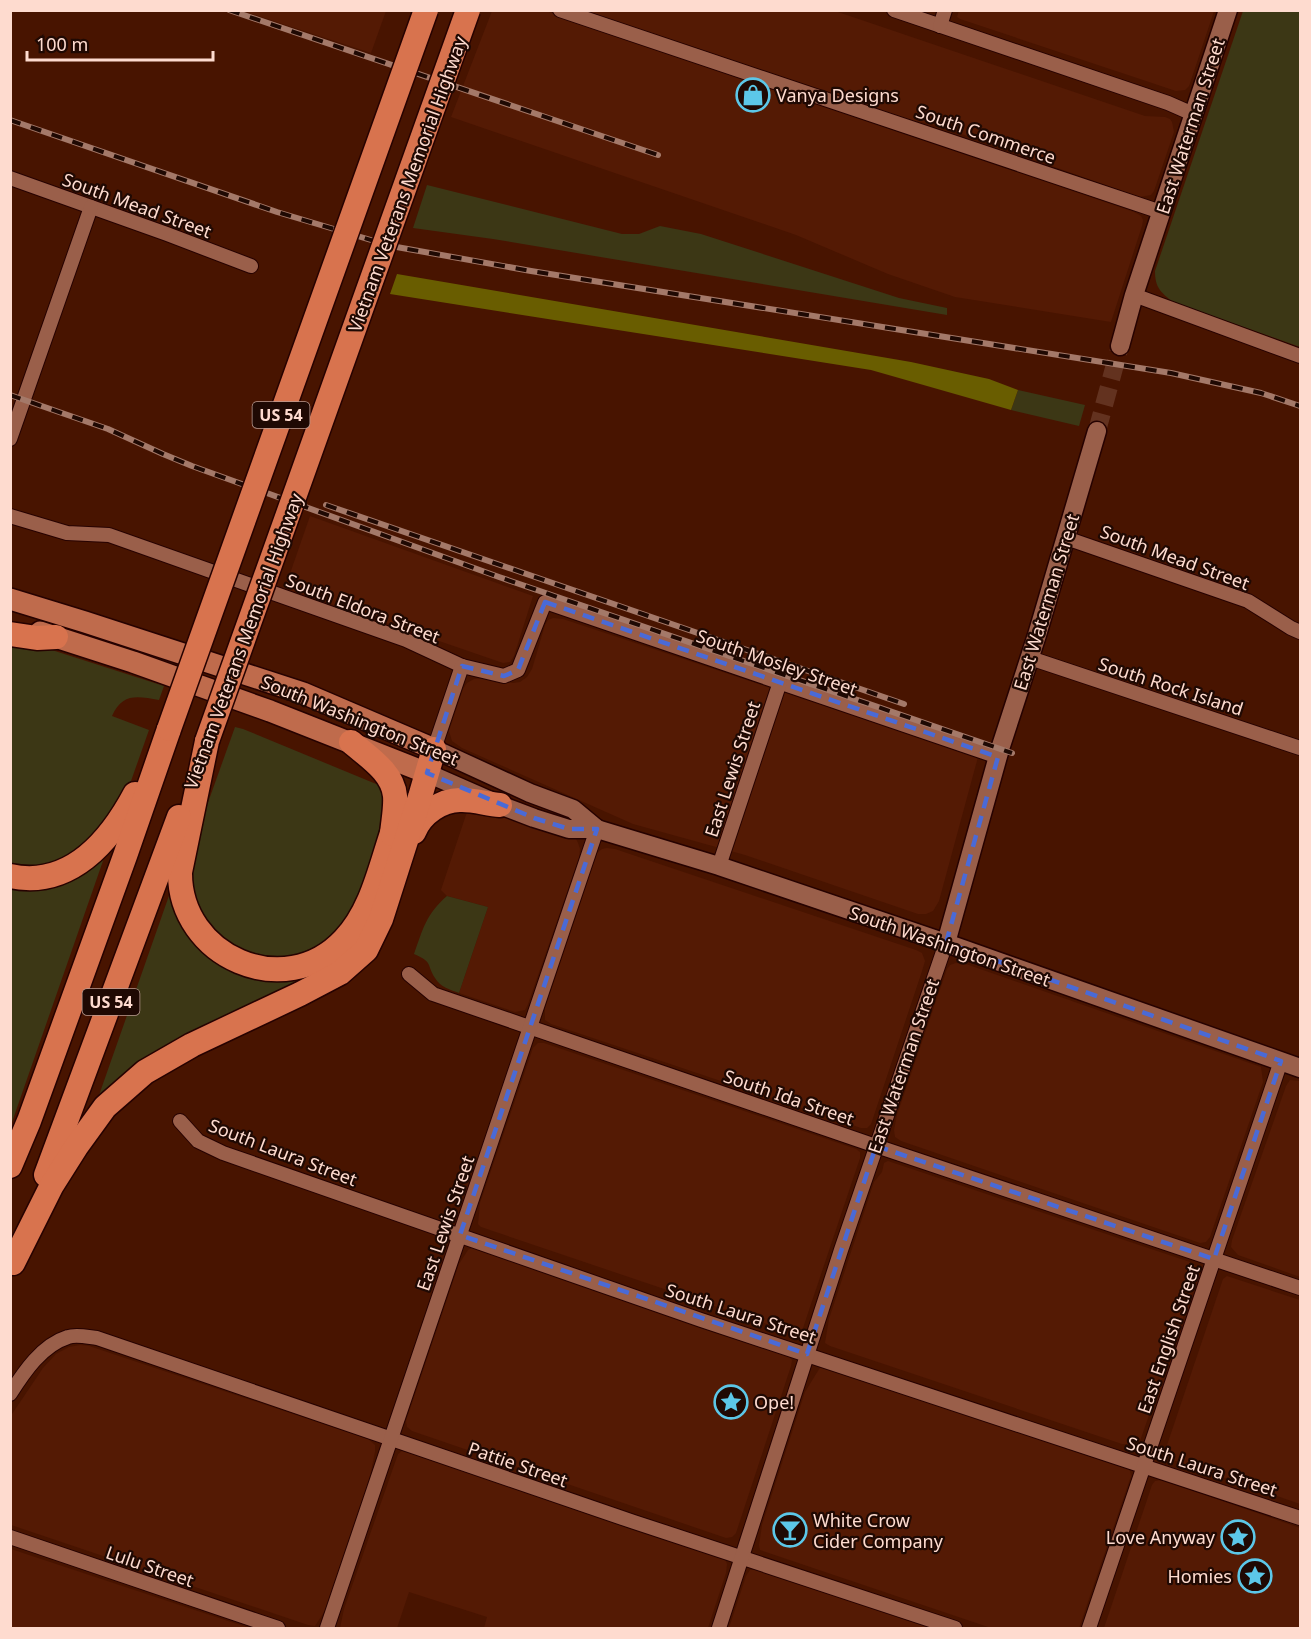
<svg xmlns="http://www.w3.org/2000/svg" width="1311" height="1639" viewBox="0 0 1311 1639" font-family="'Noto Sans',sans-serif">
	<rect width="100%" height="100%" fill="#481400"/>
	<g fill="#541a04">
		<polygon points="959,10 1214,10 1214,11 1189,86 1185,90 1176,91 960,19 957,17"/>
		<polygon points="243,11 386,11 371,53"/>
		<polygon points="492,11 546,11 1134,212 1141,216 1143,220 1142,226 1111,322 955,297 888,274 796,235 451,117"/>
		<polygon points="581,11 835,11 1145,116 1165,117 1170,119 1172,122 1174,132 1154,191 1151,195 1139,197 936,125 901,118"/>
		<polygon points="310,516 533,596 514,656 510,662 503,663 285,588"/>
		<polygon points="553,618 563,619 978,757 939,901 933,911 926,914 918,914 745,855 633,824 462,748 452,741 449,731 463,689 467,683 474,679 483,678 513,683 520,682 527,677 532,669 545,625 548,620"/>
		<polygon points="469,806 576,839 578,843 580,849 579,858 528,1004 525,1010 515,1012 459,993 488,907 447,896 441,890"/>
		<polygon points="607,848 615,849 916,950 922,953 925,961 922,971 871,1124 867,1128 861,1128 551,1024 545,1020 545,1008 597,853 602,849"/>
		<polygon points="956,963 966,964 1261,1067 1263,1082 1210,1237 1206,1242 1200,1243 901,1141 895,1137 894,1130 897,1115 947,969 950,965"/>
		<polygon points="538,1043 544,1043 856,1149 860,1152 860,1158 803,1328 800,1333 794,1333 481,1227 478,1224 480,1203 533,1048"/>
		<polygon points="1290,1080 1300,1081 1300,1277 1238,1255 1231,1247 1232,1240 1286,1086"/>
		<polygon points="888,1161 1193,1263 1197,1268 1198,1275 1140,1441 1137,1444 1122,1444 830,1346 825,1343 829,1319 874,1182 882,1172 884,1163"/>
		<polygon points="472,1248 787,1355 792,1360 791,1366 736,1533 732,1537 726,1538 412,1431 407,1427 406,1421 459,1264 468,1250"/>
		<polygon points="1227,1276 1300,1300 1300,1504 1170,1459 1166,1456 1165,1451 1223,1279"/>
		<polygon points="80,1345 89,1346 368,1439 375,1445 375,1452 369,1481 326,1609 315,1626 308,1625 11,1525 10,1417 43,1368 56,1354 69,1347"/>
		<polygon points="821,1366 1125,1466 1130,1471 1131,1476 1079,1628 991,1628 760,1550 759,1545 762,1525 805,1392"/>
		<polygon points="402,1451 407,1452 725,1559 727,1564 726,1573 708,1628 484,1628 487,1617 409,1592 397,1628 340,1628 344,1609 398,1454"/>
		<polygon points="1162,1480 1300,1528 1300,1628 1104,1628 1152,1485 1155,1481"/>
		<polygon points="10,1549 11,1549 249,1628 11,1628"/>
		<polygon points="750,1570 756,1570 929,1628 729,1628 746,1576"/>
	</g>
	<g fill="#3c3715">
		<path d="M1243,11H1300V347L1173,302C1160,292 1155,287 1155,271Z"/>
		<polygon points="427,185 622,234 639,234 660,226 701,234 899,298 947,308 947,315 493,239 413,228"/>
		<polygon points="1018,390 1085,405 1079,426 1011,410"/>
		<path d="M11,641L30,643L164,686L159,700C137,696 122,693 112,716L149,730L125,798L117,817L60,865L11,868Z"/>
		<polygon points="235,727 243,729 381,786 393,800 356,915 301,959 241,956 201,924 187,875 191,850"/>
		<polygon points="101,852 104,858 11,1125 11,881"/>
		<polygon points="171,890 237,966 358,949 98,1098"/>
		<path d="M447,896L488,907L459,993C451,990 440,987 435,978C426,964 434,963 414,954C423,929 426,914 447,896Z"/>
	</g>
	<polygon fill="#695d00" points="397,274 911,362 989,379 1018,390 1011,410 871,370 390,294"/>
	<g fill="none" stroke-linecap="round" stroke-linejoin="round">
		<polyline stroke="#63321f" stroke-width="18" stroke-dasharray="18 9" stroke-linecap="butt" points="1097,431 1120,346"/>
		<g stroke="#260200" stroke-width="16">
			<g id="street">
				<polyline points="560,10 1161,212"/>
				<polyline points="894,10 1168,103 1193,114"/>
				<polyline points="940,26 945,10"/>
				<polyline points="10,178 167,234 251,266"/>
				<polyline points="1134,295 1300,356"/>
				<polyline points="10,439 91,207"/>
				<polyline points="10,516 67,533 109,535 406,640 462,666 504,676 518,670 545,602 998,757"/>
				<polyline points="1066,538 1248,601 1291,628 1300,632"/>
				<polyline points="1030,658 1300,748"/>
				<polyline points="434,749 462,666"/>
				<polyline points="719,866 780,682"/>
				<polyline points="409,974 433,994 876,1146 1300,1288"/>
				<polyline points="180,1121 198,1141 223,1153 701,1320 1300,1518"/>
				<path d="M10,1394C24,1372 42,1345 68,1337C76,1334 88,1337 97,1338L634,1522L955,1628"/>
				<polyline points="10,1537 278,1628"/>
				<polyline points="327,1628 597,829"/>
				<polyline points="719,1628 841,1250 946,943"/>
				<polyline points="1089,1628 1281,1061"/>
			</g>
		</g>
		<g stroke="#260200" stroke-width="21">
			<g id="secondary">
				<polyline points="1120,346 1134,295 1228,10"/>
				<polyline points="434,749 530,793 573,809 597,829"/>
				<polyline points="427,773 500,805 534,818 569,829 597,829 719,866 946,943 1300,1068"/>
				<polyline points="946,943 1000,749 1037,635 1097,431"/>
			</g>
		</g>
		<g stroke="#260200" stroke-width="24">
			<g id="primary">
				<polyline points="10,599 85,622 303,693 434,749"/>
				<polyline points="40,632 133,662 270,711 427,773"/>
			</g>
		</g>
		<g stroke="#260200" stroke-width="27">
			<g id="highway">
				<polyline points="10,634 37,638 56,637"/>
				<path d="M207,741L180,872C179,957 285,1003 344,940C371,912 380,869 392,833"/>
				<path d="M351,742C368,757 393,772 395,796C396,808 393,822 392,834"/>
				<path d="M414,832C421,814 442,799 462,800C475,800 487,804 500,805"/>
				<path d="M10,876C70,889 110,841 135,794"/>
				<polyline points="10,1166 29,1121 125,856 169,729"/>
				<polyline points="46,1175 179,817"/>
				<polyline points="13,1263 52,1185 76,1147 105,1107 145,1072 192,1045 300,994 340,973 366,950 381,919 420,797 434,749"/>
			</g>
		</g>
		<use href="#street" stroke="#9a5f4a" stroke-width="14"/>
		<use href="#secondary" stroke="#9a5f4a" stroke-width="18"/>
		<use href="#primary" stroke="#bf6b4c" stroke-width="21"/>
		<use href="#highway" stroke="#d8734e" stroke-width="24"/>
		<g stroke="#a47969" stroke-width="6">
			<g id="rail">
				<polyline points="229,10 658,155"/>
				<polyline points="10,120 277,212 391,246 531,271 1171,373 1261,393 1300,406"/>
				<polyline points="10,395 108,429 163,454 192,466 499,577 1012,753"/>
				<polyline points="326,505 904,704"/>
			</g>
		</g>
		<use href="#rail" stroke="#1f0903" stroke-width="4" stroke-dasharray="11" stroke-linecap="butt"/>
		<g stroke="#260200" stroke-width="27" stroke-linecap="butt">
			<g id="highway-bridge">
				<polyline points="169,729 426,10"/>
				<polyline points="207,741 468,10"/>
			</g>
		</g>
		<use href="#highway-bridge" stroke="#d8734e" stroke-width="24"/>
	</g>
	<path fill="none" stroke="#4a6ad6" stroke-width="4.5" stroke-dasharray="12 8" stroke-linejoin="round" d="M545,602L998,757L946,943L1281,1061L1214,1259L876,1146L807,1354L460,1235L597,829H569L534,818L427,773L462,666L504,676L518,670Z"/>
	<defs>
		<g id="shop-ring" transform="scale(1.725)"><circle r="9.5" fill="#1f0903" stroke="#5cc7e8" stroke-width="1.5"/><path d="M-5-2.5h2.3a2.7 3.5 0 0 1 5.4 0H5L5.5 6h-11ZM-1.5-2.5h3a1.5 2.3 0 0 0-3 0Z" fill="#5cc7e8"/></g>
		<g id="sight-ring" transform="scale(1.725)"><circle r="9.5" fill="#1f0903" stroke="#5cc7e8" stroke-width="1.5"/><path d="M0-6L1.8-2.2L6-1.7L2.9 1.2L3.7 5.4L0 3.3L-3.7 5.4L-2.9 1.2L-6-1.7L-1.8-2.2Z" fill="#5cc7e8"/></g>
		<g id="bar-ring" transform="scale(1.725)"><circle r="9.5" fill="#1f0903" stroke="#5cc7e8" stroke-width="1.5"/><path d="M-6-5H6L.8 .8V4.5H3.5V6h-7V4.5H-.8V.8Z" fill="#5cc7e8"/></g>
	</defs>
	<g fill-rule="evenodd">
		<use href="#shop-ring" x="753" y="95"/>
		<use href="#sight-ring" x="731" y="1402"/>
		<use href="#bar-ring" x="790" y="1530"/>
		<use href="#sight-ring" x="1238" y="1537"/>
		<use href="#sight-ring" x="1255" y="1576"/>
	</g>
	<g text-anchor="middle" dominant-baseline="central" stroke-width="4.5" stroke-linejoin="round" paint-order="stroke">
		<g fill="#1f0903" stroke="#bb9c92" stroke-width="1.5">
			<rect x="252.5" y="402" width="57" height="26" rx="4.5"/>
			<rect x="82.5" y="989" width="57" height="26" rx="4.5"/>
		</g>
		<g font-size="16" font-weight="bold" fill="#fedbcf">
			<text x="281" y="415">US 54</text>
			<text x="111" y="1002">US 54</text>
		</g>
		<g font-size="18" fill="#fedbcf" stroke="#1f0903" text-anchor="start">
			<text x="776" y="95">Vanya Designs</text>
			<text x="754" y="1402">Ope!</text>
			<text x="813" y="1520">White Crow<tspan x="813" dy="21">Cider Company</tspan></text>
			<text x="1215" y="1537" text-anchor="end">Love Anyway</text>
			<text x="1232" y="1576" text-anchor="end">Homies</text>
		</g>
		<g font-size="18" fill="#fedbcf" stroke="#1f0903">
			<text transform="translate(1190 126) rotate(-72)">East Waterman Street</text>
			<text transform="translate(986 134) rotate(19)">South Commerce</text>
			<text transform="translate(407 184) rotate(-70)">Vietnam Veterans Memorial Highway</text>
			<text transform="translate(137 205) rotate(20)">South Mead Street</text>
			<text transform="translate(1175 557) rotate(20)">South Mead Street</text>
			<text transform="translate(1046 602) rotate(-73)">East Waterman Street</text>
			<text transform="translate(363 608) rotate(21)">South Eldora Street</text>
			<text transform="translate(243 641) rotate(-70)">Vietnam Veterans Memorial Highway</text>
			<text transform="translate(777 662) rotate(19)">South Mosley Street</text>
			<text transform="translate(1171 686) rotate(18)">South Rock Island</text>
			<text transform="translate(360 720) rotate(22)">South Washington Street</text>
			<text transform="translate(732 769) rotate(-72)">East Lewis Street</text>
			<text transform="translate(950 946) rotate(19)">South Washington Street</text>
			<text transform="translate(903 1066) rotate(-71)">East Waterman Street</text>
			<text transform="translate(789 1097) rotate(19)">South Ida Street</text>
			<text transform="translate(283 1152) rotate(21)">South Laura Street</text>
			<text transform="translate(445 1223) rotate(-71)">East Lewis Street</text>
			<text transform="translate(741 1313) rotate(18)">South Laura Street</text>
			<text transform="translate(1168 1339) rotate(-71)">East English Street</text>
			<text transform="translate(518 1464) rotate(19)">Pattie Street</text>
			<text transform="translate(1202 1466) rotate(18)">South Laura Street</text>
			<text transform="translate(150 1566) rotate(19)">Lulu Street</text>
		</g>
	</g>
	<rect width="1311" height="1639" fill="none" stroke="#fedbcf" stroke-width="24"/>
	<path d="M27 51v9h186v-9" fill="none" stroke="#fedbcf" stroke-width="3"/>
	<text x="36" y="51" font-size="18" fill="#fedbcf" stroke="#1f0903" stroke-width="4.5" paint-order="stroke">100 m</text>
</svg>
